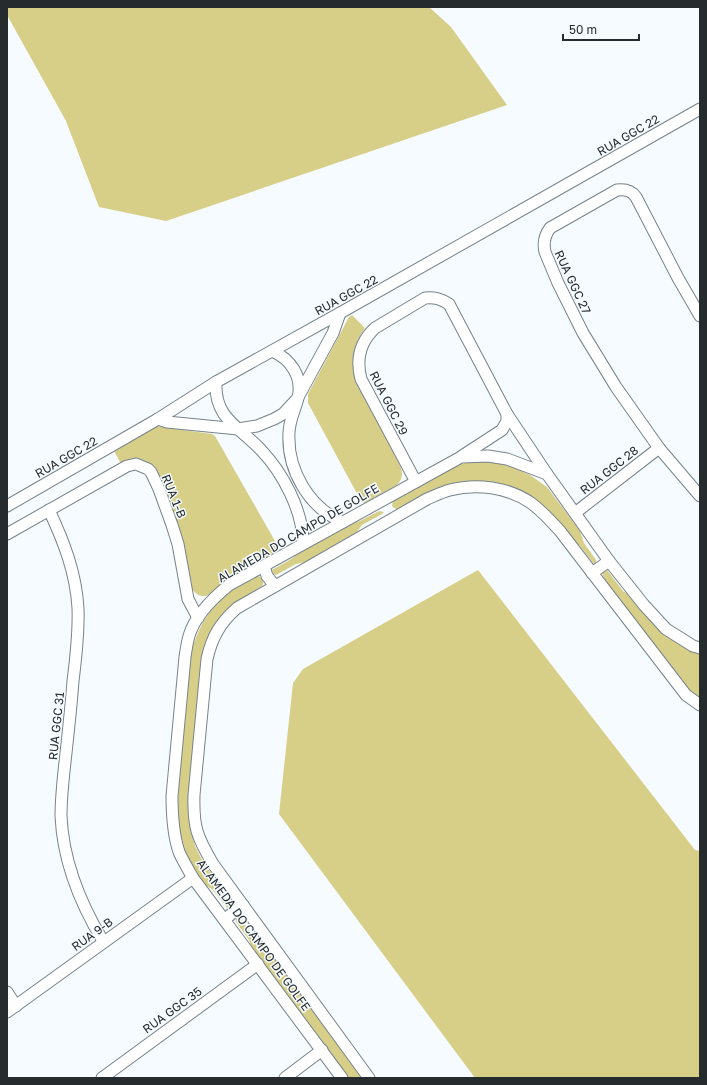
<svg xmlns="http://www.w3.org/2000/svg" width="707" height="1085" viewBox="0 0 707 1085" font-family="'Golos Text',sans-serif">
	<rect width="100%" height="100%" fill="#f5fbfe"/>
	<g fill="#d7cf88">
		<polygon points="7,7 429,7 451,27 507,105 166,221 99,207 66,121 7,15"/>
		<path d="M352,315L365,328C354,343 351,358 355,375L401,468C403,475 402,480 397,485L364,503L361,501L308,403V394L349,317Z"/>
		<path d="M154,426L212,434L215,436L279,548L278,552L210,595C202,598 195,595 191,587L177,522L157,471L149,464L139,460L121,464L113,449Z"/>
		<polygon points="477,461 500,463 510,466 530,475 547,487 580,531 584,543 596,560 596,564 594,564 580,546 570,538 545,509 483,482 399,510 394,508 392,506 393,499 455,465"/>
		<polygon points="379,511 384,512 382,514 362,525 357,532 306,562 296,564 276,575 273,574 272,570 293,558 299,551 351,523 360,521"/>
		<polygon points="478,570 695,850 700,851 700,1078 475,1078 279,814 293,683 303,669"/>
		<path d="M602,570H607L623,591L629,595L654,625L665,634L687,648L700,654V701L691,693L619,602C615,593 602,579 602,570Z"/>
		<path d="M257,576C263,577 265,581 262,586L236,602L216,624L188,804L190,826L195,846L203,862L213,876L217,888L231,905V909H228L212,889L203,884L195,873L181,844L175,810L189,661C198,619 219,593 257,576Z"/>
		<polygon points="236,917 239,918 254,936 263,942 362,1078 346,1078 252,949 249,940 236,922"/>
	</g>
	<g fill="none" stroke-linecap="round" stroke-linejoin="round">
		<g stroke="#76838b" stroke-width="13">
			<g id="street">
				<path d="M700,316L678,278L636,197C631,190 625,189 617,190L550,228C544,236 543,243 545,252L558,283L583,333L616,387L659,448L700,496"/>
				<path d="M272,351C291,359 303,377 298,398C295,410 289,421 289,433C287,470 309,508 343,522"/>
				<path d="M216,382C214,419 240,427 261,450C283,473 303,511 303,543"/>
				<polyline points="158,419 167,422 238,429 257,426 274,419 283,414 297,399 333,333 340,313"/>
				<polyline points="462,456 502,430 507,421 507,414"/>
				<path d="M416,482L361,379C356,360 360,342 375,328L425,298C435,297 441,299 449,304L507,414L547,474"/>
				<polyline points="7,506 158,419 216,382 340,313 700,109"/>
				<path d="M49,510C64,542 76,573 78,608C79,633 76,657 73,681C71,708 68,735 65,762C63,780 61,798 61,816C63,862 80,903 103,941"/>
				<polyline points="575,513 659,448"/>
				<polyline points="7,534 127,466 136,464 148,469 151,472 159,489 172,525 178,544 188,599 198,618"/>
				<polyline points="264,566 267,576 275,586"/>
				<polyline points="592,573 609,561"/>
				<polyline points="225,919 243,905"/>
				<polyline points="7,992 16,1006"/>
				<polyline points="7,1012 193,878"/>
				<polyline points="102,1078 258,964"/>
				<polyline points="285,1078 322,1050"/>
				<path d="M342,1078L193,878C188,869 183,861 179,852C173,834 172,815 172,796L185,657C186,650 187,643 189,636C195,615 213,598 229,585L461,457L488,456L507,459L547,474L609,561L644,605L666,629L693,646L700,648"/>
				<path d="M369,1078L213,864C197,837 193,827 194,795L207,659C212,637 220,623 237,608L427,499C434,496 442,492 450,490C476,483 508,487 531,503C542,511 551,521 560,531L686,695L700,705"/>
			</g>
		</g>
		<use href="#street" stroke="#fff" stroke-width="11"/>
	</g>
	<g text-anchor="middle" dominant-baseline="central" stroke-width="3" stroke-linejoin="round" paint-order="stroke">
		<g font-size="12" fill="#262b2e" stroke="#f5fbfe">
			<text transform="translate(628 135) rotate(-30)">RUA GGC 22</text>
			<text transform="translate(573 282) rotate(65)">RUA GGC 27</text>
			<text transform="translate(346 295) rotate(-29)">RUA GGC 22</text>
			<text transform="translate(389 403) rotate(63)">RUA GGC 29</text>
			<text transform="translate(66 457) rotate(-30)">RUA GGC 22</text>
			<text transform="translate(609 470) rotate(-38)">RUA GGC 28</text>
			<text transform="translate(174 496) rotate(68)">RUA 1-B</text>
			<text transform="translate(298 533) rotate(-30)">ALAMEDA DO CAMPO DE GOLFE</text>
			<text transform="translate(56 726) rotate(-84)">RUA GGC 31</text>
			<text transform="translate(92 934) rotate(-36)">RUA 9-B</text>
			<text transform="translate(254 935) rotate(54)">ALAMEDA DO CAMPO DE GOLFE</text>
			<text transform="translate(172 1010) rotate(-36)">RUA GGC 35</text>
		</g>
	</g>
	<rect width="707" height="1085" fill="none" stroke="#262b2e" stroke-width="16"/>
	<path d="M563 34v6h76v-6" fill="none" stroke="#262b2e" stroke-width="2"/>
	<text x="569" y="34" font-size="12" fill="#262b2e" stroke="#f5fbfe" stroke-width="3" paint-order="stroke">50 m</text>
</svg>
